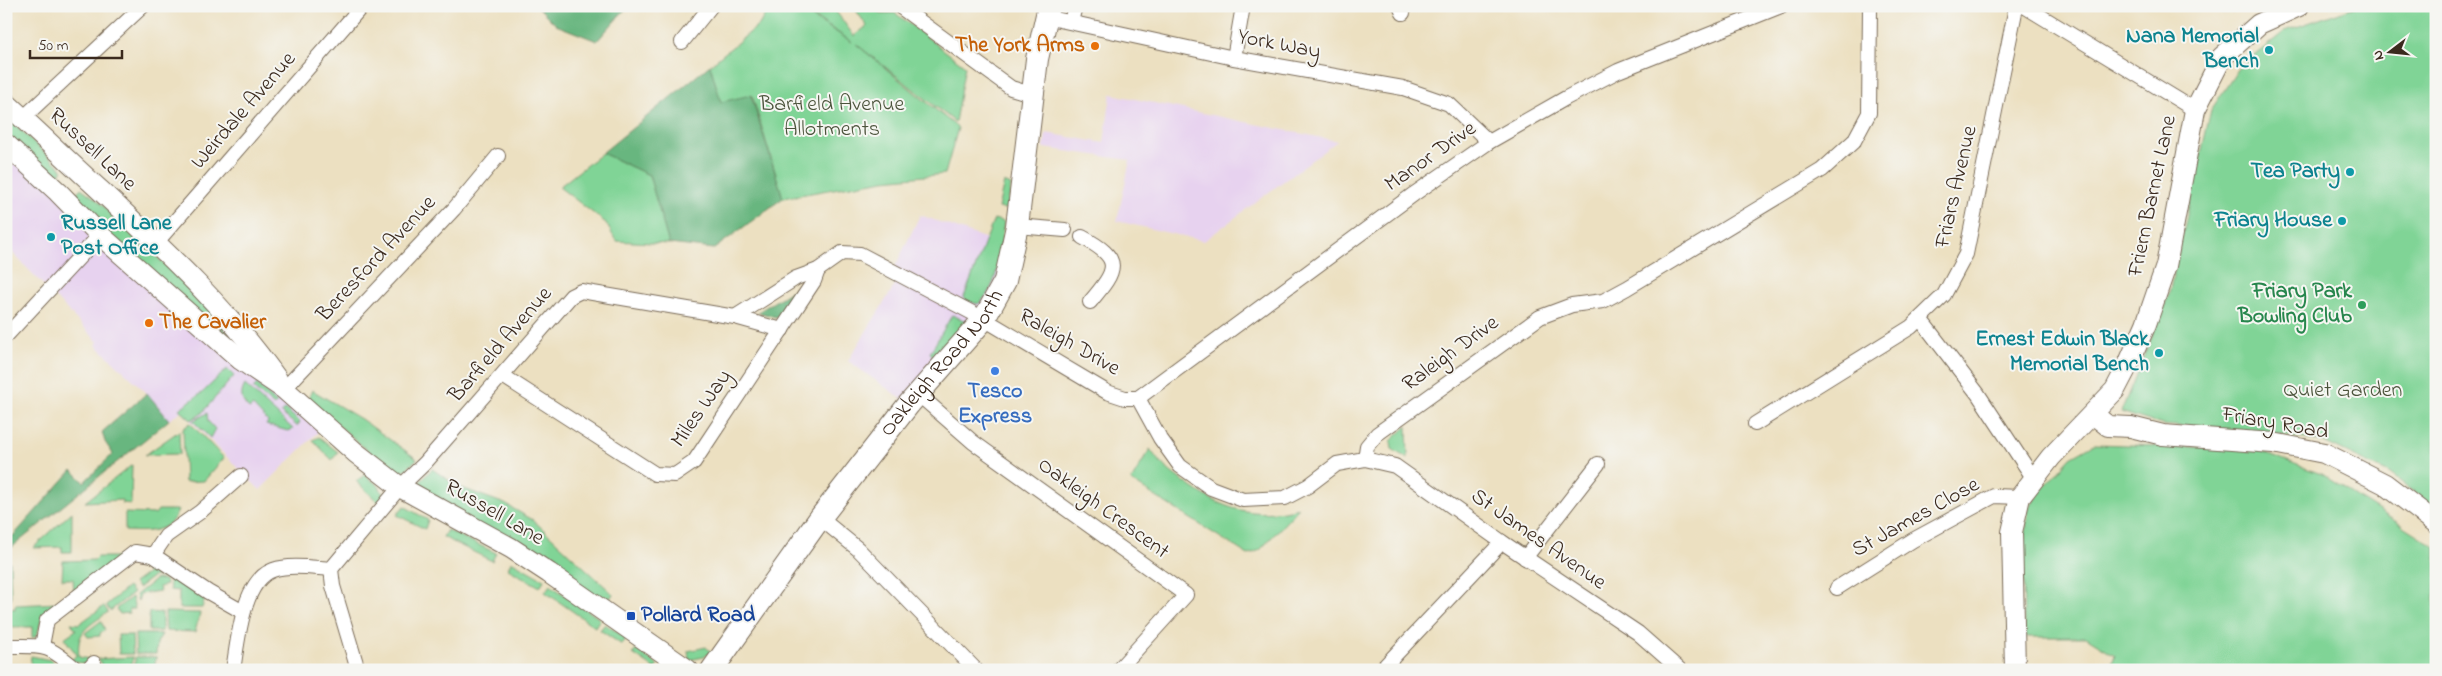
<svg xmlns="http://www.w3.org/2000/svg" width="2442" height="676" viewBox="0 0 2442 676" font-family="'Indie Flower',sans-serif">
	<rect width="100%" height="100%" fill="#f6f6f2"/>
	<filter id="ink" filterUnits="userSpaceOnUse"><feTurbulence type="fractalNoise" baseFrequency=".02" numOctaves="2"/><feDisplacementMap in="SourceGraphic" scale="10" xChannelSelector="R" yChannelSelector="G"/><feConvolveMatrix kernelMatrix="1 2 1 2 8 2 1 2 1" color-interpolation-filters="sRGB"/></filter>
	<filter id="wash" filterUnits="userSpaceOnUse"><feTurbulence type="fractalNoise" baseFrequency=".0096" numOctaves="4" result="noise"/><feDisplacementMap in="SourceGraphic" scale="20" xChannelSelector="R" yChannelSelector="G"/><feGaussianBlur stdDeviation="1.12" result="paint"/><feColorMatrix in="noise" values="0 0 0 0 0 0 0 0 0 0 0 0 0 0 0 0 0 1.4 0 .05"/><feComposite in="paint" operator="in"/></filter>
	<g filter="url(#wash)">
		<rect width="100%" height="100%" fill="#ece0c1"/>
		<g fill="#e7d2ef">
			<polygon points="1111,94 1337,141 1204,241 1117,221 1130,160 1044,148 1046,133 1104,143"/>
			<polygon points="6,148 323,427 260,490 181,411 169,420 147,393 96,345 98,342 6,246"/>
			<polygon points="920,215 1012,248 1005,281 909,404 848,361 895,285 893,271"/>
		</g>
		<g fill="#80d496" stroke="#5e7f5a">
			<polygon points="770,6 795,6 852,42 798,6 832,6 854,36 867,26 853,6 870,6 880,13 895,13 965,66 955,122 856,44 958,128 945,174 884,180 783,198 752,95 721,103 710,65 759,25"/>
			<polygon points="2357,6 2436,6 2436,508 2389,473 2324,442 2266,433 2162,425 2121,412 2169,294 2211,110 2239,68 2285,31"/>
			<polygon points="6,116 63,170 51,184 6,142"/>
			<polygon points="602,153 649,175 669,244 616,241 606,223 559,187"/>
			<polygon points="1004,182 1011,185 1007,209 998,208"/>
			<polygon points="81,188 96,199 220,317 244,345 236,352 70,200"/>
			<path d="M994,219L1004,222C1000,248 1000,288 978,304L966,301L964,297Z"/>
			<polygon points="952,315 966,321 965,326 936,358 930,353"/>
			<polygon points="227,369 234,376 201,414 191,420 179,409 203,392"/>
			<polygon points="257,384 277,403 274,406 253,388"/>
			<path d="M245,385L293,429L288,431L266,425L268,422L253,406L249,409C242,402 239,395 245,385Z"/>
			<polygon points="312,390 361,419 417,459 398,477 308,399"/>
			<polygon points="285,409 300,422 297,426 281,413"/>
			<polygon points="207,413 208,421 215,429 210,438 193,421"/>
			<polygon points="190,423 224,458 204,481 185,482 183,429"/>
			<polygon points="1407,426 1408,459 1392,449 1391,441"/>
			<polygon points="179,431 180,454 145,455"/>
			<polygon points="319,437 338,452 332,460 313,440"/>
			<polygon points="2094,444 2256,449 2321,474 2436,547 2436,670 2110,670 2115,655 2086,637 2024,637 2023,554 2028,510 2039,493 2071,457"/>
			<path d="M1150,449C1160,464 1171,473 1186,483C1222,510 1254,519 1299,508L1260,550L1248,555L1131,481Z"/>
			<polygon points="132,465 131,504 122,503 122,500 85,502"/>
			<polygon points="432,469 459,487 505,504 533,520 613,594 607,603 414,488"/>
			<polygon points="365,475 379,486 384,497 378,502 356,481"/>
			<polygon points="404,506 428,520 425,529 397,515"/>
			<path d="M158,510H178C170,534 146,532 125,531V513L155,514Z"/>
			<polygon points="72,512 72,552 62,552 62,547 33,548"/>
			<polygon points="447,530 496,553 492,561 443,537"/>
			<polygon points="97,557 121,557 74,592 73,579 62,579 63,561 94,560"/>
			<polygon points="140,561 149,564 169,576 154,576 138,588 134,583 148,573"/>
			<polygon points="511,561 544,580 540,587 508,569"/>
			<polygon points="10,562 11,599 6,599 6,565"/>
			<polygon points="156,579 165,580 166,585 159,587 160,591 140,594 138,601 136,595"/>
			<polygon points="169,580 176,580 205,599 202,608 179,608 179,591 170,590"/>
			<polygon points="550,585 600,619 595,627 545,592"/>
			<polygon points="128,587 133,593 110,611 106,605"/>
			<polygon points="132,597 135,609 129,609 129,613 120,614 116,609"/>
			<polygon points="59,603 42,616 37,636 32,638 32,627 6,627 6,608 15,609 15,605"/>
			<path d="M104,606L108,612C88,627 76,630 79,657L89,659L84,664L71,660L77,655L64,638L76,630L71,623L79,624Z"/>
			<polygon points="149,612 162,613 162,631 149,631"/>
			<polygon points="165,612 200,613 195,632 166,631"/>
			<polygon points="101,621 105,630 100,633 100,636 88,637 85,633"/>
			<polygon points="605,624 626,638 622,645 600,630"/>
			<polygon points="135,634 162,634 157,643 156,654 136,654"/>
			<polygon points="118,635 132,635 133,654 119,654"/>
			<polygon points="706,647 711,652 704,657 689,660 688,651"/>
			<polygon points="636,650 658,665 655,669 633,654"/>
			<polygon points="31,656 51,660 61,670 6,670 6,664 30,666"/>
			<polygon points="133,657 131,670 97,670 102,664 98,659"/>
			<polygon points="135,657 156,657 154,670 135,670"/>
		</g>
		<g fill="#68b67f" stroke="#52704e">
			<polygon points="537,6 628,6 597,41 556,25"/>
			<polygon points="710,65 721,102 751,95 783,198 714,249 669,244 649,175 602,153"/>
			<polygon points="801,285 779,318 758,312"/>
			<polygon points="147,393 169,420 6,552 6,540 15,534 72,470 84,482 113,454 105,442 102,432"/>
		</g>
		<g fill="none" stroke-linecap="round" stroke-linejoin="round">
			<polyline stroke="#4bb9c6" stroke-width="4" points="2435,613 2436,613"/>
		</g>
	</g>
	<g filter="url(#ink)">
		<g fill="none" stroke-linecap="round" stroke-linejoin="round">
			<g stroke="#796a57" stroke-width="16">
				<g id="street">
					<polyline points="899,6 1011,88 1034,95"/>
					<polyline points="1400,6 1403,13"/>
					<polyline points="2024,6 2195,110"/>
					<polyline points="1046,17 1234,58 1403,88 1449,104 1489,142"/>
					<polyline points="1071,22 1075,6"/>
					<polyline points="682,42 711,6"/>
					<polyline points="1234,58 1243,6"/>
					<polyline points="23,118 143,6"/>
					<polyline points="1017,226 1065,230"/>
					<path d="M1082,237C1123,259 1118,269 1090,302"/>
					<polyline points="156,243 362,6"/>
					<polyline points="735,317 782,330"/>
					<polyline points="1921,320 1978,394 2034,479"/>
					<polyline points="6,336 100,235"/>
					<polyline points="503,376 655,474 675,475 694,462 814,281 818,270"/>
					<polyline points="284,389 454,209 498,156"/>
					<polyline points="918,394 973,442 1186,595 1118,670"/>
					<polyline points="1138,398 1414,194 1489,142 1566,98 1618,71 1781,6"/>
					<polyline points="1755,424 1911,327 1944,295 1966,254 2015,12 2018,6"/>
					<polyline points="1365,459 1367,446 1377,434 1540,317 1572,305 1603,301 1627,288 1822,170 1854,141 1869,113 1870,6"/>
					<polyline points="820,518 858,549 976,670"/>
					<polyline points="153,555 208,592 243,612"/>
					<polyline points="1525,558 1598,464"/>
					<polyline points="1837,588 1913,540 1994,496 2020,497"/>
					<path d="M6,646C46,646 46,643 77,670"/>
					<polyline points="42,646 47,620 135,552 153,555 166,536 200,512 241,476"/>
					<polyline points="88,670 94,663"/>
					<path d="M233,670C238,642 242,581 273,570C291,564 313,568 331,569"/>
					<polyline points="358,670 333,586 331,569 400,487 425,463 571,296 581,291 735,317 796,278 818,270 842,253 860,254 984,319 1107,392 1125,398 1138,398 1160,438 1180,466 1211,488 1243,500 1285,498 1308,486 1337,464 1365,459 1395,466 1502,542 1638,633 1680,670"/>
					<polyline points="1381,670 1502,542"/>
				</g>
			</g>
			<g stroke="#796a57" stroke-width="22">
				<g id="secondary">
					<path d="M6,103C38,132 69,162 101,191C164,250 227,308 277,379"/>
					<polyline points="6,144 58,192 100,235 241,360 284,389 356,453 400,487 511,548 549,573 688,670"/>
					<polyline points="2093,414 2108,426 2131,427 2163,435 2273,443 2324,453 2385,484 2436,523"/>
					<polyline points="2015,670 2012,532 2020,497 2051,457 2115,390 2127,367 2146,324 2166,266 2195,110 2222,57 2259,24 2299,6"/>
				</g>
			</g>
			<g stroke="#796a57" stroke-width="24">
				<g id="primary">
					<path id="s1" d="M712,670L820,518L909,404L984,319L1005,281L1017,226L1037,59L1049,6"/>
				</g>
			</g>
			<use href="#street" stroke="#fff" stroke-width="14"/>
			<use href="#secondary" stroke="#fff" stroke-width="20"/>
			<use href="#primary" stroke="#fff" stroke-width="22"/>
		</g>
	</g>
	<g fill="#e8710a" stroke="#f6f6f2" stroke-width="2">
		<circle cx="1095" cy="46" r="5"/>
		<circle cx="149" cy="323" r="5"/>
	</g>
	<g fill="#0f9aa8" stroke="#f6f6f2" stroke-width="2">
		<circle cx="2269" cy="50" r="5"/>
		<circle cx="2350" cy="172" r="5"/>
		<circle cx="2342" cy="221" r="5"/>
		<circle cx="51" cy="237" r="5"/>
		<circle cx="2159" cy="353" r="5"/>
	</g>
	<circle fill="#2e9e5b" stroke="#f6f6f2" stroke-width="2" cx="2362" cy="305" r="5"/>
	<circle fill="#3f7fe0" stroke="#f6f6f2" stroke-width="2" cx="995" cy="371" r="5"/>
	<rect fill="#1a4fb4" stroke="#f6f6f2" stroke-width="2" x="626" y="611" width="10" height="10" rx="2.5"/>
	<g text-anchor="middle" dominant-baseline="central" stroke-width="4" stroke-linejoin="round" paint-order="stroke">
		<g font-size="22" font-weight="bold" fill="#0d838f" stroke="#f6f6f2" text-anchor="end">
			<text x="2259" y="37">Nana Memorial<tspan x="2259" dy="25">Bench</tspan></text>
			<text x="2340" y="172">Tea Party</text>
			<text x="2332" y="221">Friary House</text>
			<text x="61" y="224" text-anchor="start">Russell Lane<tspan x="61" dy="25">Post Office</tspan></text>
			<text x="2149" y="340">Ernest Edwin Black<tspan x="2149" dy="25">Memorial Bench</tspan></text>
		</g>
		<g font-size="22" fill="#3b2a1e" stroke="#f6f6f2">
			<text transform="translate(1279 45) rotate(11)">York Way</text>
			<text transform="translate(244 111) rotate(-49)">Weirdale Avenue</text>
			<text transform="translate(92 150) rotate(43)">Russell Lane</text>
			<text transform="translate(1431 157) rotate(-35)">Manor Drive</text>
			<text transform="translate(1957 187) rotate(-77)">Friars Avenue</text>
			<text transform="translate(2153 196) rotate(-78)">Friern Barnet Lane</text>
			<text transform="translate(377 259) rotate(-47)">Beresford Avenue</text>
			<text transform="translate(1069 343) rotate(30)">Raleigh Drive</text>
			<text transform="translate(501 345) rotate(-49)">Barfield Avenue</text>
			<text transform="translate(1451 354) rotate(-36)">Raleigh Drive</text>
			<text stroke="none"><textPath href="#s1" startOffset="384">Oakleigh Road North</textPath></text>
			<text transform="translate(702 409) rotate(-55)">Miles Way</text>
			<text transform="translate(2275 424) rotate(10)">Friary Road</text>
			<text transform="translate(1103 509) rotate(36)">Oakleigh Crescent</text>
			<text transform="translate(494 513) rotate(30)">Russell Lane</text>
			<text transform="translate(1916 518) rotate(-29)">St James Close</text>
			<text transform="translate(1538 540) rotate(35)">St James Avenue</text>
		</g>
		<g font-size="22" font-weight="bold" fill="#c56008" stroke="#f6f6f2" text-anchor="end">
			<text x="1085" y="46">The York Arms</text>
			<text x="159" y="323" text-anchor="start">The Cavalier</text>
		</g>
		<g font-size="22" fill="#4c543c" stroke="#f6f6f2">
			<text x="832" y="105">Barfield Avenue<tspan x="832" dy="25">Allotments</tspan></text>
			<text x="2343" y="391">Quiet Garden</text>
		</g>
		<g font-size="22" font-weight="bold" fill="#27864d" stroke="#f6f6f2" text-anchor="end">
			<text x="2352" y="292">Friary Park<tspan x="2352" dy="25">Bowling Club</tspan></text>
		</g>
		<g font-size="22" font-weight="bold" fill="#366cbe" stroke="#f6f6f2">
			<text x="995" y="392">Tesco<tspan x="995" dy="25">Express</tspan></text>
		</g>
		<g font-size="22" font-weight="bold" fill="#164399" stroke="#f6f6f2" text-anchor="start">
			<text x="641" y="616">Pollard Road</text>
		</g>
	</g>
	<rect width="2442" height="676" fill="none" stroke="#f6f6f2" stroke-width="25"/>
	<g transform="translate(2390 52) rotate(254)" stroke="#f6f6f2" stroke-width="4" paint-order="stroke">
	<path d="M0-4L9 19L0 12L-9 19Z" fill="#3b2a1e"/>
	<text y="-8" font-size="14" font-weight="bold" text-anchor="middle" fill="#3b2a1e">N</text>
	</g>
	<path d="M30 50v8h92v-8" fill="none" stroke="#3b2a1e" stroke-width="2.5"/>
	<text x="38" y="50" font-size="15" fill="#3b2a1e" stroke="#f6f6f2" stroke-width="4" paint-order="stroke">50 m</text>
</svg>
